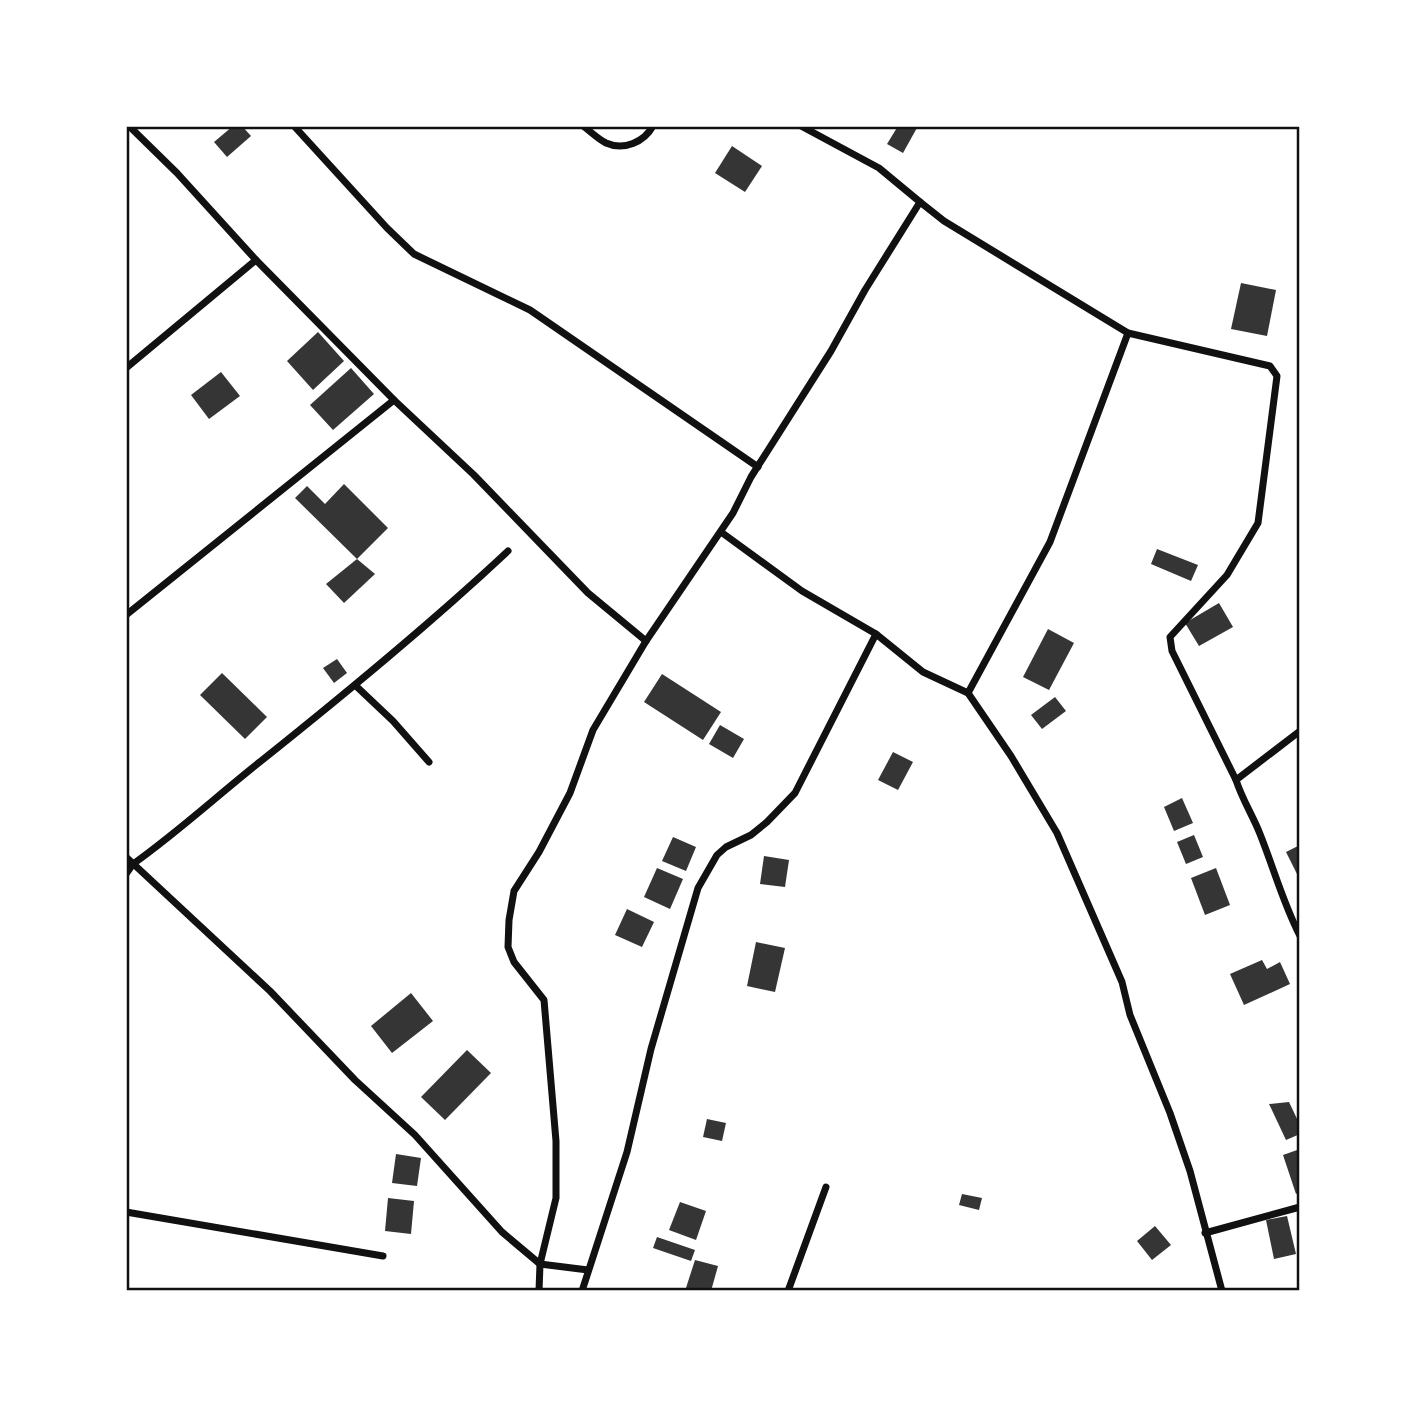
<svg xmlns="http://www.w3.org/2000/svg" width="1426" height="1417" viewBox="0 0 1426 1417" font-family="Roboto,sans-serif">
	<rect width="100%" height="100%" fill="#fff"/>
	<g fill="#353535">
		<polygon points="233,126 242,126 251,136 227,157 214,142"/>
		<polygon points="898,126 918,126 903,153 887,144"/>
		<polygon points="732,146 762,166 745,192 715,173"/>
		<polygon points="1241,283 1276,290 1267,336 1231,329"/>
		<polygon points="318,332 344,361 313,390 287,361"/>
		<polygon points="351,368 374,394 333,430 310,405"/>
		<polygon points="221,372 240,396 209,419 191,395"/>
		<polygon points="344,484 388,528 357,559 295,498 307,486 325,504"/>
		<polygon points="1157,549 1198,565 1191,581 1151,564"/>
		<polygon points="357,559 375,574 344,603 326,584"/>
		<polygon points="1219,603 1233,627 1199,646 1185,623"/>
		<polygon points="1048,629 1074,643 1049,690 1023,677"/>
		<polygon points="337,659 347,673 334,683 323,668"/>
		<polygon points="222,673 267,717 245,739 200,695"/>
		<polygon points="662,674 721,712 703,740 644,702"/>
		<polygon points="1055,697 1066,711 1042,729 1031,715"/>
		<polygon points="720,725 744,739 733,758 709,744"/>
		<polygon points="893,752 913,762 898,790 878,780"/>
		<polygon points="1182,798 1193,823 1174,831 1164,807"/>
		<polygon points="1194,835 1203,857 1186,864 1177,842"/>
		<polygon points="673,837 696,847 686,871 662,861"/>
		<polygon points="1300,845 1300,880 1286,852"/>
		<polygon points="764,856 789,860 785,887 760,884"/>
		<polygon points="657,868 683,879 670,909 644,897"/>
		<polygon points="1216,868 1230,905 1205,915 1191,878"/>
		<polygon points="627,909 654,922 642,947 615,935"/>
		<polygon points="756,942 785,948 775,992 747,986"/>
		<polygon points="1262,960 1267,969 1280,962 1290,984 1244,1005 1230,974"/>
		<polygon points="411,993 433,1021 392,1053 371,1026"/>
		<polygon points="467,1050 491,1073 445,1120 421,1097"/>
		<polygon points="1289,1102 1300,1125 1300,1134 1286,1140 1269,1104"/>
		<polygon points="707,1119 726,1123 722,1141 703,1137"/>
		<polygon points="1300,1149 1300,1192 1296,1194 1283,1155"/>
		<polygon points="396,1154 421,1158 417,1186 392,1183"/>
		<polygon points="962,1194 982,1198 979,1210 959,1205"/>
		<polygon points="388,1198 414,1201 411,1234 385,1231"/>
		<polygon points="680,1202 706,1211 696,1240 669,1230"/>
		<polygon points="1287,1216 1296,1254 1274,1259 1266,1220"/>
		<polygon points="1155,1226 1171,1245 1152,1260 1137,1241"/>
		<polygon points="657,1237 695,1250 691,1261 653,1248"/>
		<polygon points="695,1260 718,1266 711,1291 685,1291"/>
	</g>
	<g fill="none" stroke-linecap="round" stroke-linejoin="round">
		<g stroke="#111" stroke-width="7">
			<polyline points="129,126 177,173 256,260 394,400 474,475 588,593 646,641"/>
			<polyline points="294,126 387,228 414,254 530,310 758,467"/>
			<path d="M583,126C590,131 598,139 606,143C624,151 644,142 653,126"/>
			<path d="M920,202L944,221L1128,333L1270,366L1277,376L1258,523L1227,575L1170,637L1172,651L1236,780C1242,799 1253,816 1260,834C1274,869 1283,903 1300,936"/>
			<polyline points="126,368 256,260"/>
			<polyline points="721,532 802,591 876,634 923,672 968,693 1011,756 1057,833 1122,982 1130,1015 1170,1113 1190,1171 1222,1291"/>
			<polyline points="126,615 394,400"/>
			<polyline points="356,686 393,721 429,762"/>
			<polyline points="968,693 1050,542 1128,333"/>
			<polyline points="1236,780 1300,731"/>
			<polyline points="126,857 270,991 355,1080 415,1135 502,1232 540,1264 588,1270"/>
			<path d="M126,874L133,864C178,832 218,795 261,761C346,693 429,625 508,551"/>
			<polyline points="126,1212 383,1256"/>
			<polyline points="1205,1233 1300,1207"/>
			<polyline points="539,1291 540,1264 556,1198 556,1141 544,1000 514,962 508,947 509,920 514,891 539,852 570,793 593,730 646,641 733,513 751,477 831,351 865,290 920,202 879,168 801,126"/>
			<polyline points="582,1291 627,1152 651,1049 698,888 717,855 726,847 751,835 767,822 795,793 876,634"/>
			<polyline points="788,1291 826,1187"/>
		</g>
	</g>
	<rect width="1426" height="1417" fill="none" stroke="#ffffff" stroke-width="256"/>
	<rect x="128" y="128" width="1170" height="1161" fill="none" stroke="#111" stroke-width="2.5"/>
</svg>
